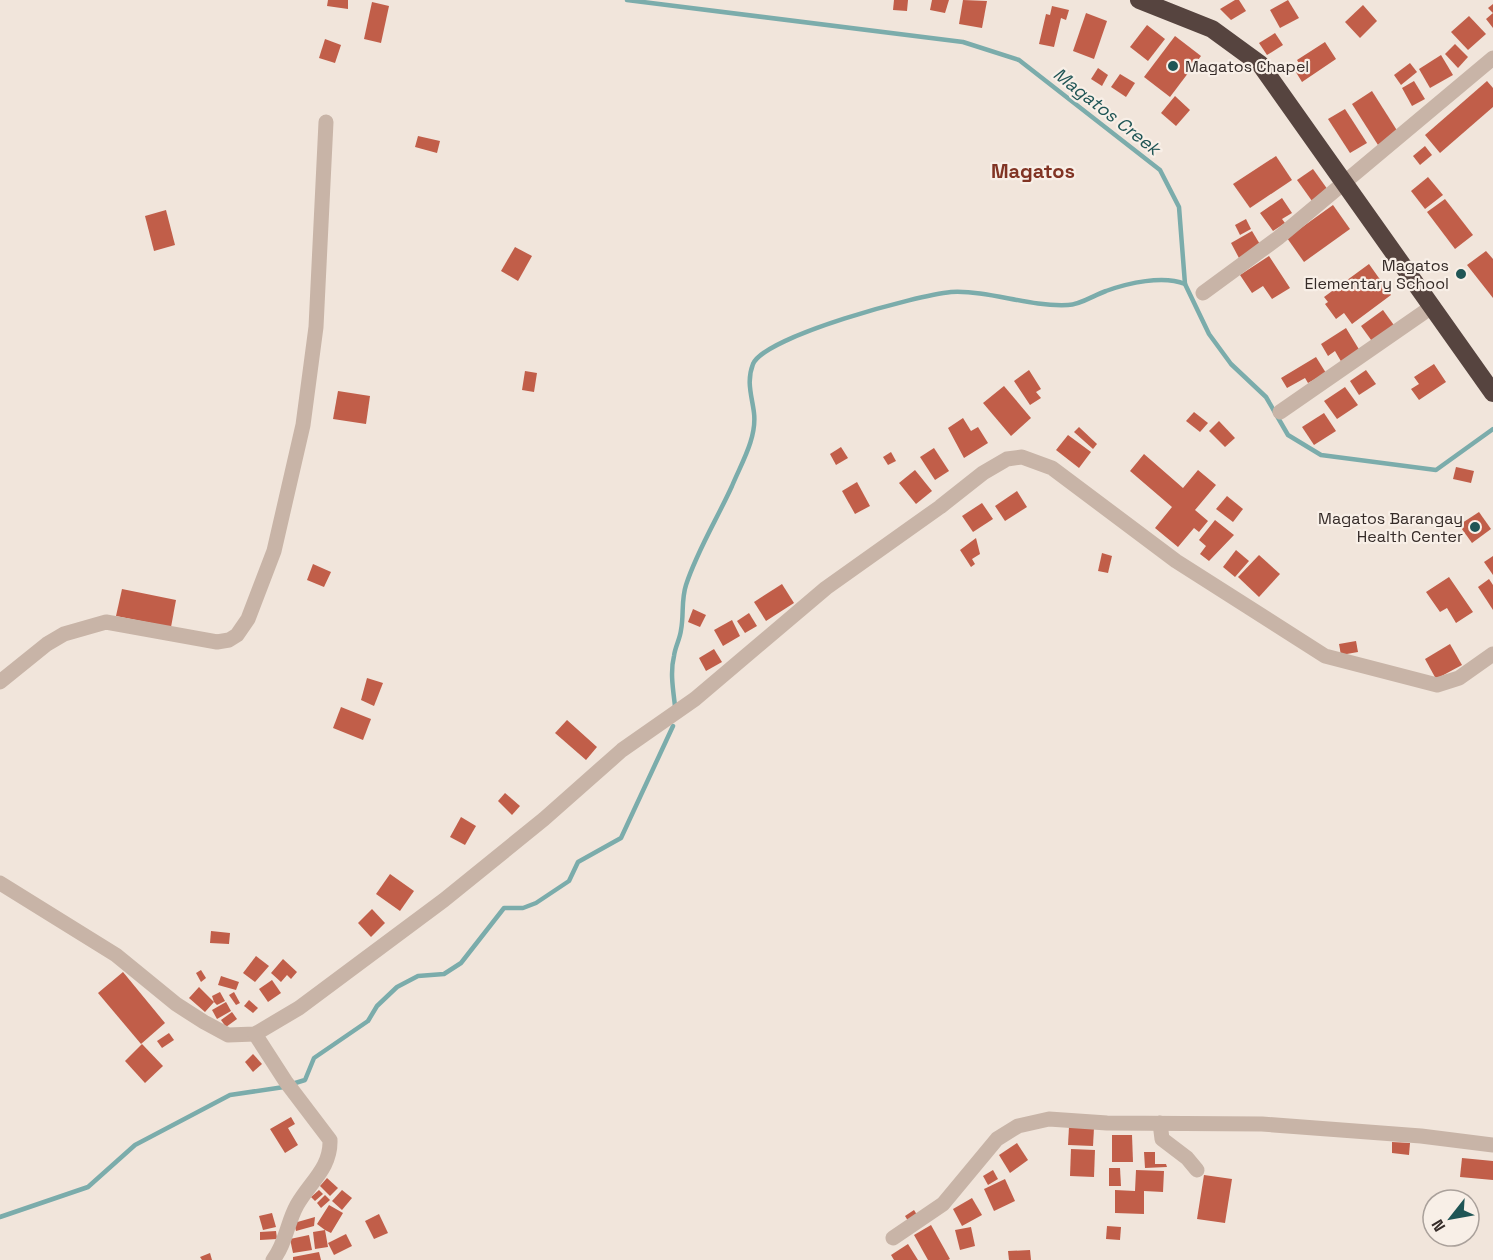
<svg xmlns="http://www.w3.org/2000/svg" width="1493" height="1260" viewBox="0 0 1493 1260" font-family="'Space Grotesk',sans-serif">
	<rect width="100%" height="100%" fill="#f1e5db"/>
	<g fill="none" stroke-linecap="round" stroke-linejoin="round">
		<g stroke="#7bacab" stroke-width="4.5">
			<polyline points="627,0 963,42 1019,60 1160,170 1179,207 1185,284 1209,334 1231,364 1266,397 1288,435 1321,455 1436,470 1493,429"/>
			<path d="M675,706C673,689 670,672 674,656C675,647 680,639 681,630C684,615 681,600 686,585C697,551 717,519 732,486C741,464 757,438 754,413C752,396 746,382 753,364C765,336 918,295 951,292C990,290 1028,307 1068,305C1080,305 1094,295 1106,291C1128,283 1163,275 1185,284"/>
			<polyline points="292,1084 305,1080 314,1058 368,1021 377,1006 397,987 418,976 444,974 461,963 504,908 523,908 536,903 569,881 578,862 621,838 673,726"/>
			<polyline points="0,1217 88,1187 135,1145 230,1095 284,1087"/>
		</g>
	</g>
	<g fill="#c15e49">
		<polygon points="328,0 348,0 348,9 327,6"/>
		<polygon points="894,0 908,0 907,11 893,10"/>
		<polygon points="932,0 949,0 945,13 930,10"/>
		<polygon points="963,0 987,1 982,28 959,24"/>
		<polygon points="1235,0 1239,0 1246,11 1231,20 1220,9"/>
		<polygon points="1288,0 1299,18 1280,28 1270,10"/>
		<polygon points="372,2 389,6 381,43 364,39"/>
		<polygon points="1493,4 1493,28 1486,19 1493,13 1488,8"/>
		<polygon points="1363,5 1377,21 1360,38 1345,22"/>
		<polygon points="1052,6 1069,10 1066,20 1061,18 1054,47 1039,44 1046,14 1050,15"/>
		<polygon points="1086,13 1107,21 1094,59 1073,51"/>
		<polygon points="1469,16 1486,34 1468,50 1451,32"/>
		<polygon points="1147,25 1165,39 1148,61 1130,47"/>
		<polygon points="1275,33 1283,45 1267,55 1259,43"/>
		<polygon points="1175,36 1201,56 1170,97 1144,77"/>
		<polygon points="325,39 341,45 335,63 319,58"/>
		<polygon points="1325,42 1336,59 1302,82 1294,69 1300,65 1297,60"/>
		<polygon points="1455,44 1468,57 1458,68 1445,54"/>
		<polygon points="1441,55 1453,75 1430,88 1419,69"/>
		<polygon points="1410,63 1417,72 1401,85 1394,75"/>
		<polygon points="1098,68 1108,75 1102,86 1091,79"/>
		<polygon points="1120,74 1135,83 1126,97 1111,87"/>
		<polygon points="1414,81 1425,99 1412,106 1402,88"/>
		<polygon points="1487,81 1493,88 1493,107 1440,153 1425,135"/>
		<polygon points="1372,91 1398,132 1378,145 1352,104"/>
		<polygon points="1175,96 1190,110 1176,126 1161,113"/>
		<polygon points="1345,109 1367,143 1350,153 1328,119"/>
		<polygon points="418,136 440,141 437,153 415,147"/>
		<polygon points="1425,146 1432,155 1420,165 1413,156"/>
		<polygon points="1276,156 1292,180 1250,208 1233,184"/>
		<polygon points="1313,169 1328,190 1312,201 1297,180"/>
		<polygon points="1428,177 1443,195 1425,209 1411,191"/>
		<polygon points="1282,198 1292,213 1282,219 1285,223 1273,231 1260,213"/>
		<polygon points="1445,199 1473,235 1455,249 1427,212"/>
		<polygon points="1333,205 1350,229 1304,262 1287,238"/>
		<polygon points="166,210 175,245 154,251 145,216"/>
		<polygon points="1246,219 1251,229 1240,235 1235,225"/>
		<polygon points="1252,231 1261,246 1239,258 1231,243"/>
		<polygon points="515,247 532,256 518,281 501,271"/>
		<polygon points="1486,251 1493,259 1493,298 1467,265"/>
		<polygon points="1269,256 1290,288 1272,299 1263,286 1252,293 1240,275"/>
		<polygon points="1369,264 1391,295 1352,324 1344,313 1336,319 1325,304 1328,302 1324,297"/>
		<polygon points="1383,310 1396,328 1374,344 1361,326"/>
		<polygon points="1346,328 1360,351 1342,363 1335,351 1328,356 1321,344"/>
		<polygon points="1316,357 1326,373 1308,383 1305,378 1287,388 1281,378"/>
		<polygon points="1434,364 1446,382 1419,400 1411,389 1419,384 1414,377"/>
		<polygon points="1029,370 1041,389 1036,392 1041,398 1030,405 1014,381"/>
		<polygon points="1366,370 1376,384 1359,395 1350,381"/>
		<polygon points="525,371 537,373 534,392 522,390"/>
		<polygon points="1004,386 1031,418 1011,436 983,403"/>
		<polygon points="1345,387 1358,405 1337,419 1324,401"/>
		<polygon points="338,391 370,396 366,424 333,419"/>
		<polygon points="1194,412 1208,423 1200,432 1186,421"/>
		<polygon points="1324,413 1336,431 1314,445 1302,427"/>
		<polygon points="963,418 971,431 978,427 988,443 964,458 948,428"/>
		<polygon points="1219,421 1235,438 1225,447 1209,431"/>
		<polygon points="1079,427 1097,444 1093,449 1074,432"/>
		<polygon points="1068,435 1091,452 1079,468 1056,450"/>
		<polygon points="841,447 848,458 836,465 830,454"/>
		<polygon points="934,448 949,471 935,480 920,457"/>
		<polygon points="891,452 896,461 888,465 883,457"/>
		<polygon points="1144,454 1183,488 1198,470 1216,485 1195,510 1208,521 1199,532 1194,528 1178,547 1155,528 1172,507 1130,471"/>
		<polygon points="1456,467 1474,471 1471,483 1453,479"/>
		<polygon points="915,470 932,491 916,504 899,483"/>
		<polygon points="857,482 870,506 855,514 842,491"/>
		<polygon points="1017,491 1027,507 1005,521 995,506"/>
		<polygon points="1227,496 1243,509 1233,522 1216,509"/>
		<polygon points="982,503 993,519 973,532 962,516"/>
		<polygon points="1479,512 1491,529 1472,543 1459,525"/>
		<polygon points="1215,520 1234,535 1209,561 1200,554 1206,546 1199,540"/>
		<polygon points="976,538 980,554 972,559 975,564 971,567 960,550"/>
		<polygon points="1236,550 1249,561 1235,577 1223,567"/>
		<polygon points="1102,553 1112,556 1108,573 1098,571"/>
		<polygon points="1259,555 1280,574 1259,597 1238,577"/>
		<polygon points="1493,556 1493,575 1484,562"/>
		<polygon points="313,564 331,572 324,587 307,580"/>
		<polygon points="1449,577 1473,612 1456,623 1447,608 1440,612 1426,592"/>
		<polygon points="1489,579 1493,585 1493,610 1478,587"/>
		<polygon points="782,584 794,603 766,621 754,602"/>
		<polygon points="122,589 176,600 171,627 116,616"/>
		<polygon points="693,609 706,615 700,627 688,622"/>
		<polygon points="749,613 757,626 745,633 737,621"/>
		<polygon points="732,620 740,636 723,646 714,630"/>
		<polygon points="1356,641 1358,652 1341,655 1339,644"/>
		<polygon points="1450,644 1462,665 1436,679 1425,659"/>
		<polygon points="714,649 722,662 706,671 699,658"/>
		<polygon points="367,678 383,683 374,706 361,700"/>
		<polygon points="341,707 371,719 363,740 333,728"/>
		<polygon points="567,720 597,747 586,760 555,733"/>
		<polygon points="505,793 520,806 512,815 498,801"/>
		<polygon points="461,817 476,826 465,845 450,837"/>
		<polygon points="390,874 414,891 400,911 376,894"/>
		<polygon points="372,909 385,923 371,937 358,923"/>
		<polygon points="211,931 230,933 229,944 210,943"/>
		<polygon points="256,956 269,966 255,982 243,973"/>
		<polygon points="283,959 297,972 291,979 287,975 281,982 271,973"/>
		<polygon points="201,970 206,978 201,982 196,973"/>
		<polygon points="123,972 165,1023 141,1044 98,993"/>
		<polygon points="221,976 239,982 236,990 218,985"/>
		<polygon points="272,980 281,993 268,1002 259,989"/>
		<polygon points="199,987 214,1002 212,996 220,992 225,1001 217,1005 214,1002 205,1012 189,998"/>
		<polygon points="234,992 240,1003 236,1005 229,995"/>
		<polygon points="249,1000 258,1008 253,1013 244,1006"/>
		<polygon points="226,1002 231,1011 217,1019 212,1010"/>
		<polygon points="232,1012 237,1019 226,1027 221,1020"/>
		<polygon points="169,1033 174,1040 162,1048 157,1041"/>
		<polygon points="142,1044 163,1066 145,1083 125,1061"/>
		<polygon points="253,1054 262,1064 253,1072 245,1062"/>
		<polygon points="291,1117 295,1124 288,1128 298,1145 285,1153 270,1129"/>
		<polygon points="1069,1127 1094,1128 1093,1146 1068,1145"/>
		<polygon points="1112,1135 1132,1135 1133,1162 1112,1162"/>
		<polygon points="1392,1142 1410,1143 1409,1155 1392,1153"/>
		<polygon points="1017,1143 1028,1160 1010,1173 999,1155"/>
		<polygon points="1071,1149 1095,1150 1094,1177 1070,1176"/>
		<polygon points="1144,1152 1155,1152 1155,1164 1166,1164 1167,1167 1145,1168"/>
		<polygon points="1462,1158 1493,1161 1493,1180 1460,1177"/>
		<polygon points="1109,1168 1120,1168 1121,1186 1109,1186"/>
		<polygon points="993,1170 998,1179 988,1185 983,1176"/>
		<polygon points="1136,1170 1164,1171 1163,1192 1144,1191 1144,1214 1115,1213 1115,1190 1135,1191"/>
		<polygon points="1204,1175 1232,1179 1225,1223 1197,1219"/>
		<polygon points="327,1178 338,1188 330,1196 320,1186"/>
		<polygon points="1005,1179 1015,1201 994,1211 984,1189"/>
		<polygon points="319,1190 323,1194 315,1201 311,1197"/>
		<polygon points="342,1190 352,1198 342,1210 332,1201"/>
		<polygon points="325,1195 330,1200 321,1208 317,1203"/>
		<polygon points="972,1198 982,1215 962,1226 953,1209"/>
		<polygon points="329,1205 343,1213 331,1233 325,1230 328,1247 315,1249 313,1232 325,1230 317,1224"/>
		<polygon points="914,1210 919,1218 910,1224 905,1216"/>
		<polygon points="272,1213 276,1227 263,1230 259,1216"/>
		<polygon points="379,1214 388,1233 374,1239 365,1221"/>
		<polygon points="315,1217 314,1226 296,1231 294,1223"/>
		<polygon points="931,1225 950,1259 948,1260 928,1260 914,1235"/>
		<polygon points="1107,1226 1121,1227 1120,1240 1106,1239"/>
		<polygon points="971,1227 975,1246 960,1250 955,1230"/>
		<polygon points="276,1231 277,1239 260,1240 260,1232"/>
		<polygon points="346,1234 352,1246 334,1255 328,1243"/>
		<polygon points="309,1235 312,1250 293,1253 290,1239"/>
		<polygon points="908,1244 918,1260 894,1260 891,1255"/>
		<polygon points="1030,1250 1031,1260 1009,1260 1008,1251"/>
		<polygon points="319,1252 321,1260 293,1260 293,1257"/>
		<polygon points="210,1253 212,1260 202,1260 200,1257"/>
	</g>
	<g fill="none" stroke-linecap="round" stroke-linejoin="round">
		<g stroke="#c8b4a7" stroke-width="15">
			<polyline points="1203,293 1278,238 1493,58"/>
			<polyline points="1280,412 1433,306"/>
			<polyline points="0,682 47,644 64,634 106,622 217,642 229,640 237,635 248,619 274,551 303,425 316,327 326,122"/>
			<polyline points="0,883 116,955 176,1004 204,1022 228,1035 255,1034 299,1008 444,900 544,819 622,750 695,699 826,588 940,507 983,473 1007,459 1022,457 1052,468 1176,561 1325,656 1437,685 1459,678 1493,654"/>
			<path d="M255,1034L286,1082L330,1140C331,1168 310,1182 297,1205C287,1223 286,1243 273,1260"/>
			<polyline points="1160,1123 1162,1139 1187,1158 1197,1170"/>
			<polyline points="893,1238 943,1204 997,1139 1018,1126 1049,1119 1107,1123 1262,1124 1421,1136 1493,1145"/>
		</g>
		<polyline stroke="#56443f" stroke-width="18" points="1139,0 1212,29 1260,64 1493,393"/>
	</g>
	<g fill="#1f5555" stroke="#f8efe7" stroke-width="2">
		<circle cx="1173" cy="66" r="6"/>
		<circle cx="1461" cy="274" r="6"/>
		<circle cx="1475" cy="527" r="6"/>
	</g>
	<g text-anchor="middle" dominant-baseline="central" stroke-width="4.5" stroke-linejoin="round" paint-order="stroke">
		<g font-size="16" fill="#352b28" stroke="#f8efe7" text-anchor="end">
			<text x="1185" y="66" text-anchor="start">Magatos Chapel</text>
			<text x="1449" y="265">Magatos<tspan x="1449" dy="18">Elementary School</tspan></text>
			<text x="1463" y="518">Magatos Barangay<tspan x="1463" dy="18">Health Center</tspan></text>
		</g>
		<g font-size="18" font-style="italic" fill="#1f5555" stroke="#f8efe7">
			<text transform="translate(1107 111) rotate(38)">Magatos Creek</text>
		</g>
		<g font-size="20" font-weight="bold" fill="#813424" stroke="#f8efe7">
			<text x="1033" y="171">Magatos</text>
		</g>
	</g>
	<g transform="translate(1451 1218) rotate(239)"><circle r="28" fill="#f8efe7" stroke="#aaa19b" stroke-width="1.5"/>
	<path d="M0-4.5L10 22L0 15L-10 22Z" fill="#1f5555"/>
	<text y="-9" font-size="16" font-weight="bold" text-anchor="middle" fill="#352b28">N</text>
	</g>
</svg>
